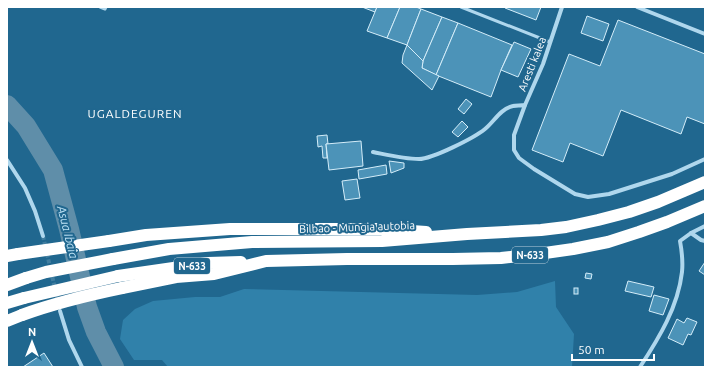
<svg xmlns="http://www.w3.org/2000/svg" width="712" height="374" viewBox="0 0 712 374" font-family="Ubuntu,sans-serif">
	<rect width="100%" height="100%" fill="#20678f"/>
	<polygon fill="#3081aa" points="555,281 556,307 574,334 572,367 168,367 162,360 134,360 120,339 123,320 135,309 153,301 195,297 220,297 244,289 477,295 517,292"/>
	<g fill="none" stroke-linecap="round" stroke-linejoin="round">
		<polyline stroke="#5f8ea9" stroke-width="20" points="7,105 26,126 53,170 69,229 87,307 96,332 114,367"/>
	</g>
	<g fill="#4c93b8" stroke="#d4edf9">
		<polygon points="362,7 377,7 375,12"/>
		<polygon points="377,7 400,7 387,38 367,31"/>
		<polygon points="400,7 416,7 421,9 407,45 387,38"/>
		<polygon points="506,7 541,7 536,20 505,8"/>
		<polygon points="421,9 442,17 423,61 407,45"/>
		<polygon points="587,16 609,24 603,41 581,33"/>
		<polygon points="442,17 458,23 436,75 422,68 423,61"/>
		<polygon points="618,20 705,54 705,124 687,117 681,134 621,110 603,156 570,143 563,162 532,150 569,54 600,66"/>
		<polygon points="458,23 512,45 501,70 491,97 436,75"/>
		<polygon points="514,42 531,49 518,77 501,70"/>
		<polygon points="407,45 423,61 422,68 439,76 432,90 402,63 403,55"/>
		<polygon points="466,99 472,104 464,114 458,109"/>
		<polygon points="462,121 468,127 458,137 452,132"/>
		<polygon points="327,135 328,144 326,144 327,158 323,158 322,146 318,147 317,136"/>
		<polygon points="361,141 363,166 329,170 326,144"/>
		<polygon points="389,161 404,163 404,168 391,173"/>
		<polygon points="386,165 387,174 359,179 358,170"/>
		<polygon points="357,179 360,198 345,200 342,181"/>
		<polygon points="705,262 705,275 699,271"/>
		<polygon points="586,273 592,274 591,279 585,278"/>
		<polygon points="628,281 654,287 651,297 625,291"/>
		<rect x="574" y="288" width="4" height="6"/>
		<polygon points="654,295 669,299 663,315 649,311"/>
		<polygon points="687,318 697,322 691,335 688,334 683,345 668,338 677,319 684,323"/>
		<polygon points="44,353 53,367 23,367"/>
	</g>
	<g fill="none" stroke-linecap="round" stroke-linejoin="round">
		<polyline stroke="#417ea0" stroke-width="4" stroke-dasharray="4 2" stroke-linecap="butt" points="43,236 58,302"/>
		<g stroke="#afd7ed" stroke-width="3">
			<polyline points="100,7 105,9 106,7"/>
			<polyline points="461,7 550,42"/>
		</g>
		<g stroke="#afd7ed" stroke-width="4">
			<polyline points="637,7 705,34"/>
			<polyline points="525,105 514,135 514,150 519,158 534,169 575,194 588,197 609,194 672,174 705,159"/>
			<path d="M373,152C388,155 404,159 419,159C432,159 474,138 485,129C494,122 500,109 513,106C516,105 521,106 525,105L543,64L562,7"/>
			<polyline points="7,160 25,188 35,211 43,236"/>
			<polyline points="691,233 701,240 705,241"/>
			<polyline points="60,311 69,340 82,367"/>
			<path d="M640,367C659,338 678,307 682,272C683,262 682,252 680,241L691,233L705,226"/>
		</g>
		<g stroke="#fff" stroke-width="12">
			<polyline points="109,241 146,235 230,229 383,229 426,232"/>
			<polyline points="7,256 18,254"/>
			<polyline points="113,259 169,249 252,242 382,241 467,234 541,230 566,227 598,220 629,212 658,202 705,182"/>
			<polyline points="118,276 208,263 241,262"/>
			<polyline points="7,285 26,278"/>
			<polyline points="122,288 176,277 214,274 266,261 347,259 453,259 501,258 538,254 573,249 608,242 639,232 667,222 705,206"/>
			<polyline points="7,303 24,298"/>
			<polyline points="7,321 22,315"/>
		</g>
		<g stroke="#fff" stroke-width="12">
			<polyline points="18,254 109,241"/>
			<polyline points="26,278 46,272 113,259"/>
			<polyline points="24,298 118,276"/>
			<path d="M22,315C55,303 88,295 122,288"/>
		</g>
	</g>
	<g text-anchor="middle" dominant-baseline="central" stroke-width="4" stroke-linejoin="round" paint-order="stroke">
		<g fill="#20678f" stroke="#bcd1dd" stroke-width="1">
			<rect x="512" y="247" width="36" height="16" rx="3"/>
			<rect x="174" y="258" width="36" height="16" rx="3"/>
		</g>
		<g font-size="10" font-weight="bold" fill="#fff">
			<text x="530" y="255">N-633</text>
			<text x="192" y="266">N-633</text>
		</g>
		<g font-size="11" fill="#fff" stroke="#20678f">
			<text transform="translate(532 64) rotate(-68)">Aresti kalea</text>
			<text transform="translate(357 227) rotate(-2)">Bilbao - Mungia autobia</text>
		</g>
		<g font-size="12" letter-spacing="1" fill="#fff" stroke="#20678f">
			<text x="135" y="113">UGALDEGUREN</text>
		</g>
		<g font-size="12" font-style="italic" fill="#bee2f5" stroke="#20678f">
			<text transform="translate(68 232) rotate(76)">Asua Ibaia</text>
		</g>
	</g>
	<rect width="712" height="374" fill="none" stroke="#ffffff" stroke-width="16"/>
	<g transform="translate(32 342)" stroke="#20678f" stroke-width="3" paint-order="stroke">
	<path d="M0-3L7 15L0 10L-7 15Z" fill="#ffffff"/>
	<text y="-6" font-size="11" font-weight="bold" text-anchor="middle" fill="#ffffff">N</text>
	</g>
	<path d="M572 354v6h82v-6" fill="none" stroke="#ffffff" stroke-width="2"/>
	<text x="578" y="354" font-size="12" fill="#ffffff" stroke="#20678f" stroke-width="3" paint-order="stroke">50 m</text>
</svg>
